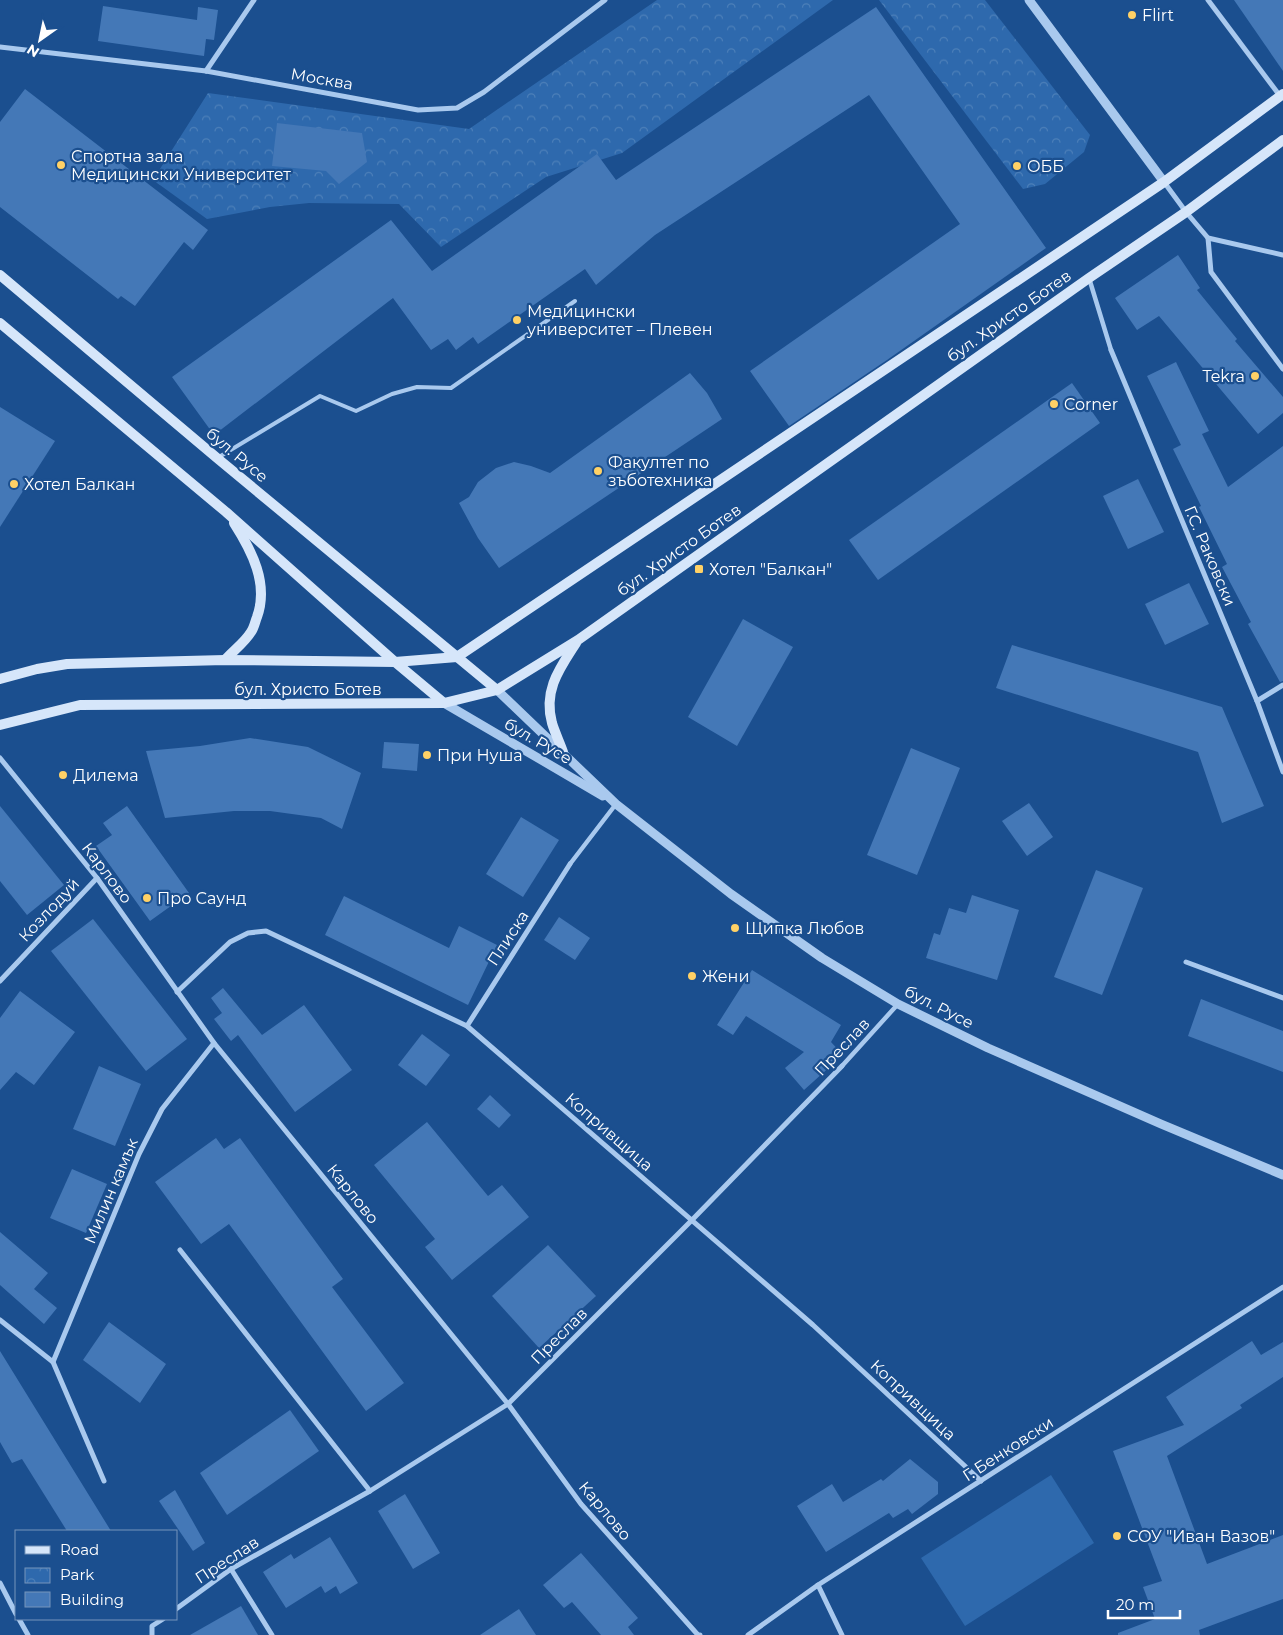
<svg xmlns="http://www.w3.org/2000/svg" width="1283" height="1635" viewBox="0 0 1283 1635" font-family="Montserrat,sans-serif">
	<defs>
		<pattern id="park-crowns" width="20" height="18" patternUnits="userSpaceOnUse" patternTransform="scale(1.25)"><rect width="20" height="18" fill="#2e69ad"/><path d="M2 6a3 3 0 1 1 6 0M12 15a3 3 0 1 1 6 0" fill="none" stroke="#4d80b9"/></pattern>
	</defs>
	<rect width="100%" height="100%" fill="#1b4f8f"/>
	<g fill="url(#park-crowns)">
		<polygon points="657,0 833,0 622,153 546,177 441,247 399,204 309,203 270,207 207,219 153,180 208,93 469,129"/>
		<polygon points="879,0 985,0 1090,135 1084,152 1045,184 1023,189"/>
	</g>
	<polygon fill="#2e69ad" points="1051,1475 1094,1543 965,1626 921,1558"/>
	<g fill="#4478b7">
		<polygon points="1234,0 1283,0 1283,71"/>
		<polygon points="103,6 197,20 198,7 218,10 214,40 206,39 204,56 98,41"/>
		<polygon points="876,7 1046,248 887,360 789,426 750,371 960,224 869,95 655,235 596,285 585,269 478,344 473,337 456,350 448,339 431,350 393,298 214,435 172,377 391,220 432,271 597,154 616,180"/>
		<polygon points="25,89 208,230 193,250 184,242 135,306 121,296 118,299 0,207 0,122"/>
		<polygon points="277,123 362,133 367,162 339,184 326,171 272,166"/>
		<polygon points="1178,255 1200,288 1197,290 1237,339 1235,341 1283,397 1283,413 1258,434 1159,316 1137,330 1115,298"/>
		<polygon points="1176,362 1209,431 1202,434 1228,487 1283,446 1283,681 1280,682 1248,624 1251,622 1222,567 1227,564 1199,507 1201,506 1173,449 1181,445 1147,376"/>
		<polygon points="690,373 707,393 722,419 499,568 478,538 459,503 469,497 478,482 496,468 514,462 531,466 550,473"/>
		<polygon points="1072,383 1100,423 878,580 849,540"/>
		<polygon points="0,407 55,441 0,527"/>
		<polygon points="1138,479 1164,532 1128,549 1103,496"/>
		<polygon points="1189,583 1209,624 1165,645 1145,604"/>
		<polygon points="743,619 793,647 737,746 688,717"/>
		<polygon points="1012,645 1222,707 1264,806 1222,823 1198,752 996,688"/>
		<polygon points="250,738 308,747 361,773 342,829 321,818 270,811 234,811 165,818 146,751 200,746"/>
		<polygon points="384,742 419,744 417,771 382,768"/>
		<polygon points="911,748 960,768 917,875 867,855"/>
		<polygon points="1029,803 1053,837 1027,856 1002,821"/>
		<polygon points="0,806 64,885 27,915 0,881"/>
		<polygon points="127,806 189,893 150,921 96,846 112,835 103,823"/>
		<polygon points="521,817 559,840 523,897 486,874"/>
		<polygon points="1096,870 1143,888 1102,995 1054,977"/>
		<polygon points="972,895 1019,910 997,980 926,958 934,933 940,935 949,908 966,913"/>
		<polygon points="344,896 449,948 459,926 497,945 468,1005 325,935"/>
		<polygon points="559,917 590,938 575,960 544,940"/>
		<polygon points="93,919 187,1039 146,1071 51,951"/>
		<polygon points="752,970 841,1025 831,1042 843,1055 804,1090 785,1068 804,1052 746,1016 733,1035 717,1025"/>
		<polygon points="223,988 262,1035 304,1005 352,1070 295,1112 238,1035 231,1041 214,1019 222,1013 211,998"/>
		<polygon points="20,991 75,1032 34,1085 16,1072 0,1090 0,1018"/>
		<polygon points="1201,999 1283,1031 1283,1072 1188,1036"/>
		<polygon points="422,1034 450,1055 426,1086 398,1065"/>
		<polygon points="99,1066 141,1084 115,1146 73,1129"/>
		<polygon points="490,1095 511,1115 499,1128 477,1109"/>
		<polygon points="427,1122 488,1196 502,1185 529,1217 452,1280 425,1247 435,1239 374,1165"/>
		<polygon points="216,1138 224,1149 240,1138 343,1279 332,1287 404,1383 366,1411 229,1224 201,1244 155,1182"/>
		<polygon points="72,1169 107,1184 86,1233 50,1218"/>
		<polygon points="0,1232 48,1273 34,1289 57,1308 44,1324 0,1285"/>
		<polygon points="548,1245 596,1296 539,1348 492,1296"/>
		<polygon points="109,1322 166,1364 140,1403 83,1360"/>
		<polygon points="1252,1341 1261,1355 1283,1342 1283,1377 1240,1405 1242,1408 1167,1456 1207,1564 1283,1535 1283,1599 1199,1630 1200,1635 1118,1635 1118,1633 1155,1619 1143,1587 1162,1581 1113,1451 1184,1425 1166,1397"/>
		<polygon points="0,1351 111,1531 67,1531 22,1459 12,1463 0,1442"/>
		<polygon points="290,1410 319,1451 227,1515 200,1473"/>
		<polygon points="910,1459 938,1482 938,1494 912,1514 908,1509 893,1518 889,1513 826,1552 797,1506 832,1484 843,1502 881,1479 883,1481"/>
		<polygon points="175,1490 205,1543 193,1551 159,1501"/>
		<polygon points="405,1494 440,1553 413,1569 378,1511"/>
		<polygon points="330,1537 358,1583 340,1594 336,1586 325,1593 321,1586 286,1608 263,1572 291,1554 294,1559"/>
		<polygon points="581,1553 638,1618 628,1627 634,1635 601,1635 572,1602 564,1608 543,1585"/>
		<polygon points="241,1606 258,1635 190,1635"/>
		<polygon points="519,1609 536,1635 480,1635"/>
	</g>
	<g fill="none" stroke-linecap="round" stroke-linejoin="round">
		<polyline stroke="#a9c9ee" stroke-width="4" points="219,457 320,396 356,411 392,394 417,387 451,388 575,301"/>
		<g stroke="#a9c9ee" stroke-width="4.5">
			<polyline points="1089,278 1111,350"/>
			<polyline points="570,864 616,804"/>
			<polyline points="842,1066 898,1004"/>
		</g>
		<g stroke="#a9c9ee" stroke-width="5">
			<polyline points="1208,0 1280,96"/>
			<polyline points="0,47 206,71 418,110 457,108 484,92 605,0"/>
			<polyline points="206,71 254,0"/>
			<polyline points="1164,182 1186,212 1208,238 1283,255"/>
			<polyline points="1208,238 1211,272 1283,369"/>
			<polyline points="1111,350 1257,701 1283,772"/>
			<polyline points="1257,701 1283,685"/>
			<polyline points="0,758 97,878 214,1043 508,1404 581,1504 698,1635 700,1635"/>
			<polyline points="1186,962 1283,998"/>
			<polyline points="0,981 97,878"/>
			<polyline points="177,992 230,942 248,933 266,931 467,1026 813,1325 981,1481"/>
			<polyline points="467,1026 570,864"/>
			<polyline points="180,1250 370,1491"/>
			<polyline points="0,1320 53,1362 104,1481"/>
			<polyline points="53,1362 139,1154 162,1109 214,1043"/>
			<polyline points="231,1569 272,1635"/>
			<polyline points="0,1583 16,1614"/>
			<polyline points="818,1585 842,1635"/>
			<polyline points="176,1609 231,1569 370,1491 508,1404 692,1220 842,1066"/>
			<polyline points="19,1619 28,1635"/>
			<polyline points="152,1635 152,1626 163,1619"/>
			<polyline points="748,1635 818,1585 1283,1287"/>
		</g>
		<g stroke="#a9c9ee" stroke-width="9">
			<polyline points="1029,0 1164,182"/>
			<polyline points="497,690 616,804 731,894 822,958 898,1004 988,1048 1161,1124 1283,1175"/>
			<polyline points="444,703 603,796"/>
		</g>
		<g stroke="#d6e6fa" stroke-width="10">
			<polyline points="0,275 217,458 497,690"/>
			<polyline points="0,323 226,512 395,662 444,703"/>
			<path d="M225,660C233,651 245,642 251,632C254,628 255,622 257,617C269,584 252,551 234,523"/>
			<polyline points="0,679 37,669 67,664 225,660 395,662 457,657 1164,182 1283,94"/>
			<polyline points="0,725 80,705 444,703 497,690 578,640 1089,278 1186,212 1283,140"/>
			<path d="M563,752C560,743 555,733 552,723C543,690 560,668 576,643"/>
		</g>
	</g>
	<g fill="#ffd166" stroke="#1b4f8f" stroke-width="2">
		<circle cx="1132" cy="15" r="5"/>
		<circle cx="61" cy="165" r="5"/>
		<circle cx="1017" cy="166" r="5"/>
		<circle cx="517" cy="320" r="5"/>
		<circle cx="1255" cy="376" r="5"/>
		<circle cx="1054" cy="404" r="5"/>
		<circle cx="598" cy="471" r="5"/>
		<circle cx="14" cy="484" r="5"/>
		<rect x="694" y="564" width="10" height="10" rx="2.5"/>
		<circle cx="427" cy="755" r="5"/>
		<circle cx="63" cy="775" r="5"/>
		<circle cx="147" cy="898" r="5"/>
		<circle cx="735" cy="928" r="5"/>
		<circle cx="692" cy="976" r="5"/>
		<circle cx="1117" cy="1536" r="5"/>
	</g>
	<g text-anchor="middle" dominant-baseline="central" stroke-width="4.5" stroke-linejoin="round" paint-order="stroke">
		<g font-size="16" fill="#fff" stroke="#1b4f8f" text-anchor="start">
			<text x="1142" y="15">Flirt</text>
			<text x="71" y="156">Спортна зала<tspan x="71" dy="18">Медицински Университет</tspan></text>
			<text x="1027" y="166">ОББ</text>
			<text x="527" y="311">Медицински<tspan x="527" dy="18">университет – Плевен</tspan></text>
			<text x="1245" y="376" text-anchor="end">Tekra</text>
			<text x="1064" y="404">Corner</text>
			<text x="608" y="462">Факултет по<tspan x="608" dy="18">зъботехника</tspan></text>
			<text x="24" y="484">Хотел Балкан</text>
			<text x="709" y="569">Хотел "Балкан"</text>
			<text x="437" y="755">При Нуша</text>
			<text x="73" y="775">Дилема</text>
			<text x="157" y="898">Про Саунд</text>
			<text x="745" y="928">Щипка Любов</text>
			<text x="702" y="976">Жени</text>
			<text x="1127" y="1536">СОУ "Иван Вазов"</text>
		</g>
		<g font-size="16" fill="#fff" stroke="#1b4f8f">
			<text transform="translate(322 79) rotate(10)">Москва</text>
			<text transform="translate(1009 316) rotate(-35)">бул. Христо Ботев</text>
			<text transform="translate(237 455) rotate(40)">бул. Русе</text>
			<text transform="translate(679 550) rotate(-35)">бул. Христо Ботев</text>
			<text transform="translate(1210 556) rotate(67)">Г.С. Раковски</text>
			<text x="308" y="689">бул. Христо Ботев</text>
			<text transform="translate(538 741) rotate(30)">бул. Русе</text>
			<text transform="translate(107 873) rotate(53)">Карлово</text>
			<text transform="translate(49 910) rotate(-47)">Козлодуй</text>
			<text transform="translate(508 938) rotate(-57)">Плиска</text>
			<text transform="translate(939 1007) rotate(27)">бул. Русе</text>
			<text transform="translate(842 1047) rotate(-47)">Преслав</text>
			<text transform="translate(609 1132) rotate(41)">Копривщица</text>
			<text transform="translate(111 1191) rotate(-67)">Милин камък</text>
			<text transform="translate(353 1194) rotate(51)">Карлово</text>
			<text transform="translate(559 1336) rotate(-45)">Преслав</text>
			<text transform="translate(913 1400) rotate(43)">Копривщица</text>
			<text transform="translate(1008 1449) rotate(-33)">Г. Бенковски</text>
			<text transform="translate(605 1511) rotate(50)">Карлово</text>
			<text transform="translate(227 1560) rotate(-33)">Преслав</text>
		</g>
	</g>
	<rect x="15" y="1530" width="162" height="90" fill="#1b4f8f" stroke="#7695bc"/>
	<rect x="25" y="1546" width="25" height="8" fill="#d6e6fa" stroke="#7695bc"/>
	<text x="60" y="1555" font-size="15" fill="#ffffff">Road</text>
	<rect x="25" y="1568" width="25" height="15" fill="url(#park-crowns)" stroke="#7695bc"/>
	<text x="60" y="1580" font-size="15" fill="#ffffff">Park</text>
	<rect x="25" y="1592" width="25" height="15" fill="#4478b7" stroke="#7695bc"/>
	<text x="60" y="1605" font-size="15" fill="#ffffff">Building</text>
	<g transform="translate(40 40) rotate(213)" stroke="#1b4f8f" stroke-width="4" paint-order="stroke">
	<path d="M0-4L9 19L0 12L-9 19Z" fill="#ffffff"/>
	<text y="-8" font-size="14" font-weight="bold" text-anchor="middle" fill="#ffffff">N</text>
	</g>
	<path d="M1108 1610v8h72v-8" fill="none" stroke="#ffffff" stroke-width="2.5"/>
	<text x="1116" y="1610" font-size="15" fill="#ffffff" stroke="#1b4f8f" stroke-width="4" paint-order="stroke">20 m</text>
</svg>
